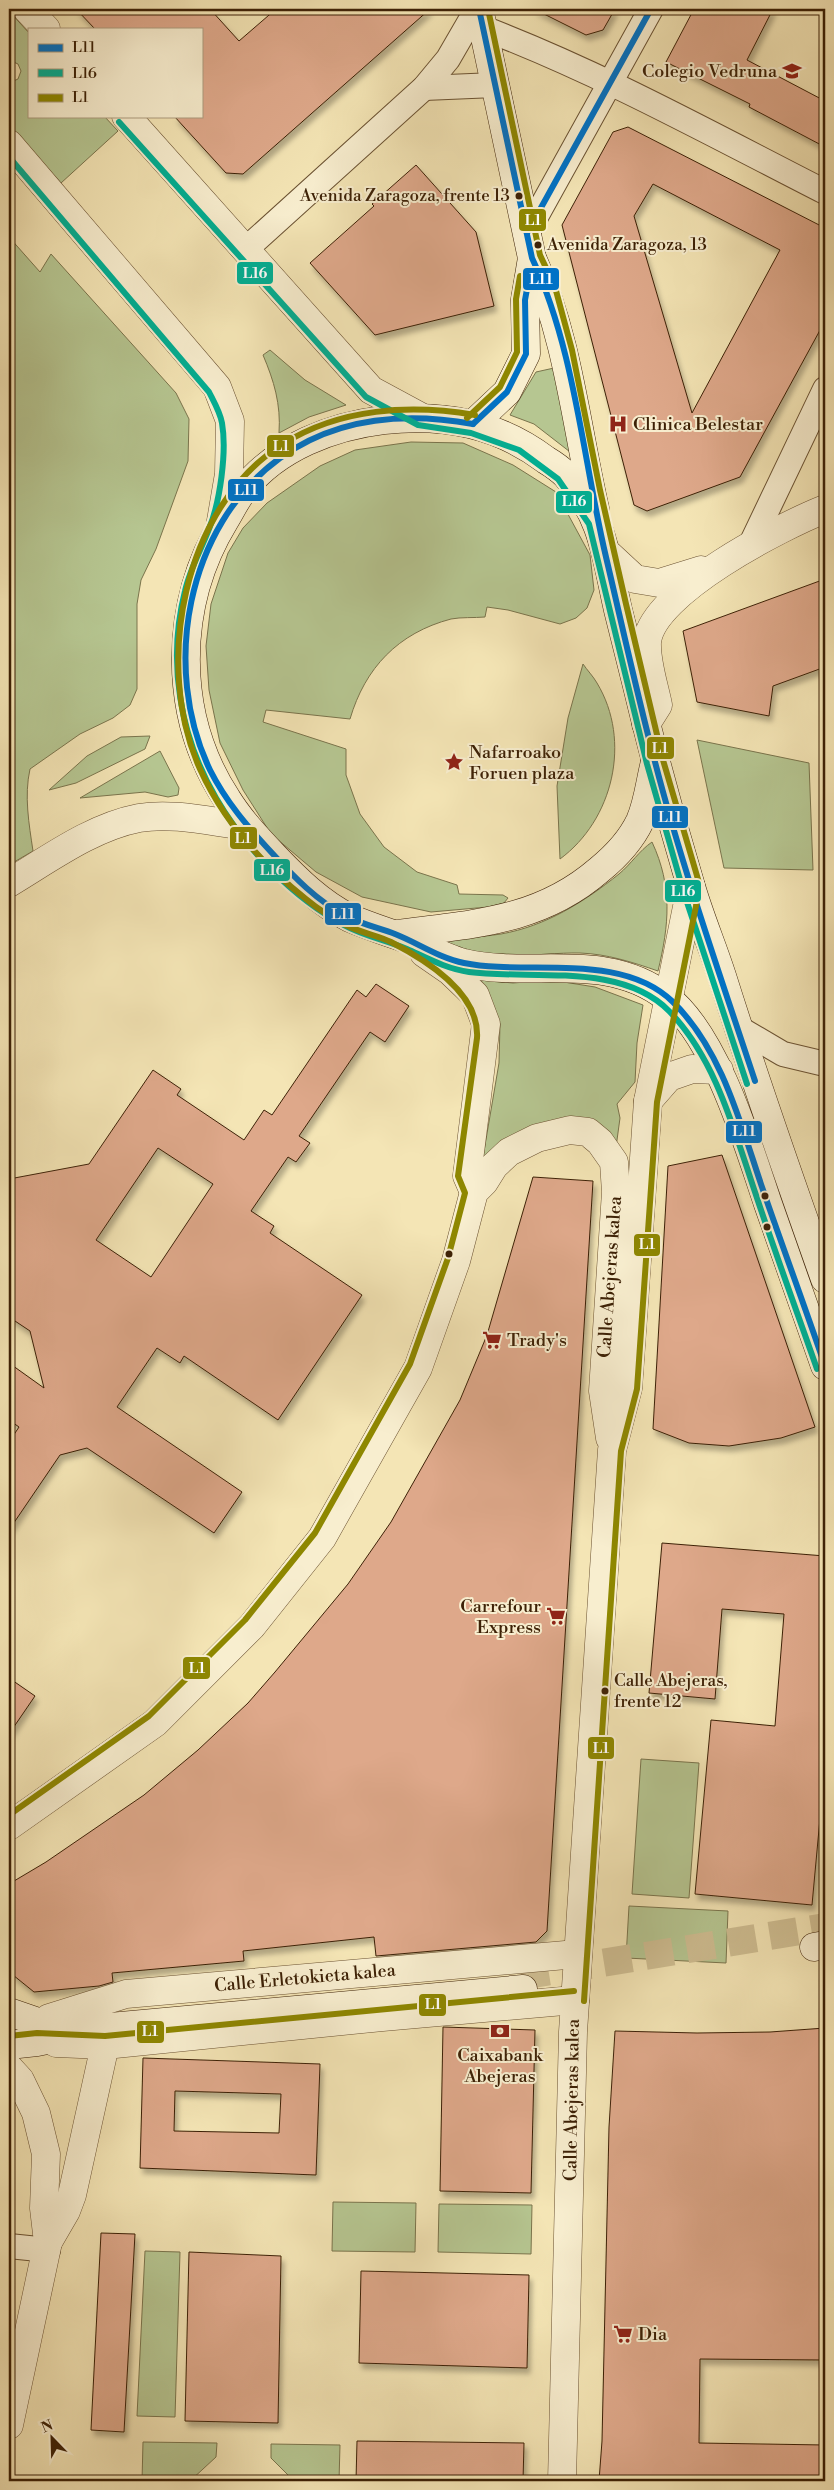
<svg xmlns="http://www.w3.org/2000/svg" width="834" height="2490" viewBox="0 0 834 2490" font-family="'Libre Bodoni',serif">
	<defs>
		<filter id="shadow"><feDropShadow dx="3" dy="5.5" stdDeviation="2.5" flood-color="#0004"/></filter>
	</defs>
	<rect width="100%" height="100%" fill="#f4e5b5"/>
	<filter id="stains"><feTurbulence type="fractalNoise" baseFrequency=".004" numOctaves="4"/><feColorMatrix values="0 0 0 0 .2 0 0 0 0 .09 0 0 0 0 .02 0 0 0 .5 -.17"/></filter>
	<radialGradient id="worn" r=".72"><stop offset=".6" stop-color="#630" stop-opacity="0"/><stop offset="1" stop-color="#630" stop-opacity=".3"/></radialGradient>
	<g fill="#b6c691" stroke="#7a744c">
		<polygon points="9,11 29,33 29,116 104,116 118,131 61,183 9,125 9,83 18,79 21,71 18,64 9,60"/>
		<path d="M9,237L40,272L51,254L176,393L189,419L188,461L156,549L141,580L137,604V689L130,705L113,718L80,734L30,769C24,796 29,824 33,851L9,865Z"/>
		<path d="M270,350L305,380L346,405L309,417L279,433C281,404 274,381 263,355Z"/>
		<polygon points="554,368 574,455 534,424 510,415 536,372"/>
		<path d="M411,442L463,443L513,465L556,492L590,555L594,590L587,608L576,618L560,624L508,610L487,607L485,617C474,618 461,617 451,619C398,633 365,668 350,719L266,710L263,722L346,749V775L360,814L384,847L417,872L457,885L459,894L503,895L508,898L504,903L488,907L431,912L362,897L316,872L271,834L243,790L220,743L209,690L206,646L211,604L228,553L243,528L267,503L320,466L355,450Z"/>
		<path d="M583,664C587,670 593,676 597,683C632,741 613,820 560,859L557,786L568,718Z"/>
		<polygon points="150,736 145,749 76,783 49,790 87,756 121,737"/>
		<polygon points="697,740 809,763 813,870 724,868"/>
		<polygon points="160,751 179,788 178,795 168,797 145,792 80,798"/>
		<path d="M652,842C673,887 669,925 658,971C632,962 607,954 580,953C538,952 479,966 444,940C463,938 482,937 501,934C546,926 584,902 619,874C631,864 639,851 652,842Z"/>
		<polygon points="481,980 513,983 551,980 595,987 643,1005 637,1043 635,1082 617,1104 620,1118 614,1162 570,1130 482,1163 499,1063 500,1024"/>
		<polygon points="641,1759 699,1763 689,1898 632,1894"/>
		<polygon points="629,1906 728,1911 726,1963 626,1958"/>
		<polygon points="333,2202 416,2203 415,2252 332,2251"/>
		<polygon points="439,2204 532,2205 531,2254 438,2252"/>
		<polygon points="145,2251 180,2252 175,2417 137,2416"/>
		<polygon points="143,2442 217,2443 216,2457 190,2481 142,2481"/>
		<polygon points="271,2444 340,2445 339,2481 294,2481 271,2458"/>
	</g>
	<g fill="#dea88a" stroke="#3d2106" fill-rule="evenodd" filter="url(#shadow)">
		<polygon points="76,9 210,9 239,41 276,9 430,9 243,174 226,173 174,116 201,116 201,29 95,29"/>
		<polygon points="534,9 615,9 603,30 586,35"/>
		<polygon points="694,9 773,9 747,60 825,101 825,147 749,107 750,104 666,62"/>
		<path d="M628,127L825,228V321L740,477L647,511L634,505L562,225L613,132ZM653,184L780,250L692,413L634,216Z"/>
		<polygon points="416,165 476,232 494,306 375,335 310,263 374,206 372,204"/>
		<polygon points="825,579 825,667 773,686 769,716 697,702 683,631"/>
		<path d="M376,984L409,1006L385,1042L370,1032L299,1136L310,1143L296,1162L288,1157L251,1211L274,1226L270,1233L362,1295L278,1420L184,1356L180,1363L157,1348L117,1407L242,1492L214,1533L87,1448L60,1455L9,1530V1442L19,1427L9,1420V1363L44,1388L30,1331L9,1317V1179L89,1164L153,1070L181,1089L177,1095L244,1140L264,1110L272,1115L357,990L366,997ZM158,1148L213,1184L151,1277L96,1240Z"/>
		<polygon points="722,1155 815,1427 781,1438 729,1446 689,1443 653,1429 668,1166"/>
		<polygon points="533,1177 593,1181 547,1931 536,1942 376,1956 374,1937 243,1951 244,1961 112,1973 113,1982 99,1986 34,1992 13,1975 9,1936 9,1884 46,1862 144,1795 198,1750 248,1703 275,1672 348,1584 391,1522 460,1400 487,1335"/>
		<polygon points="662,1543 825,1556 825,1764 812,1905 695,1894 711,1720 775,1726 784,1614 722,1609 715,1699 649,1693"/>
		<polygon points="9,1678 35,1696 9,1734"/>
		<polygon points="443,2027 535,2030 531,2193 440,2191"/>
		<polygon points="825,2028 825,2360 700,2359 699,2443 825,2445 825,2481 599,2481 602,2441 609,2127 615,2031 697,2033 770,2032"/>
		<path d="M143,2058L320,2064L316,2175L140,2168ZM175,2091L281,2094L279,2133L174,2131Z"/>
		<polygon points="101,2233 135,2234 124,2432 91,2430"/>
		<polygon points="189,2252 281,2256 278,2423 185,2421"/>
		<polygon points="361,2271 529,2275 527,2368 359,2363"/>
		<polygon points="357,2441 524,2443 523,2481 356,2481"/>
	</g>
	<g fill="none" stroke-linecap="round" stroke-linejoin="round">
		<polyline stroke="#cfbe92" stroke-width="28" stroke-dasharray="28 14" stroke-linecap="butt" points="521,1976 825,1927"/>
		<g stroke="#6b5232" stroke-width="26">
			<g id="minor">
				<path d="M483,28C601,73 713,135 825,192"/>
				<polyline points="424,88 495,85"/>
				<polyline points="527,233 651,9"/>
				<polyline points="245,250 424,88 448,59 477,9"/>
				<polyline points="750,546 825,389"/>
				<polyline points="737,1027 783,1054 825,1064"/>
				<polyline points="9,2246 48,2250"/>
			</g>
		</g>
		<g stroke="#6b5232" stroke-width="29">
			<g id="tertiary">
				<polyline points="27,9 46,29"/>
				<polyline points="126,116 371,390 421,417"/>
				<polyline points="9,144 217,387 230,421 229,474 220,527"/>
				<polyline points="607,553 635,579 659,583 701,570"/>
				<path d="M646,724L658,705C654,685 646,662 647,642C652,592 782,526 825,509"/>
				<path d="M9,883C49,859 92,827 139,818C173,812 212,822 246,826"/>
				<polyline points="424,953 450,971 475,995 486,1024 467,1176 474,1192"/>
				<polyline points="648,1101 669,1077 692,1069 719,1070"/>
				<polyline points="9,1826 155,1723 252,1626 322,1538 418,1368 456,1261 474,1192 484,1182 494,1166 509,1152 537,1138 570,1130 588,1132 600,1142 614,1162 616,1192 603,1391 610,1438"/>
				<polyline points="49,2018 126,1994 577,1954"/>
				<polyline points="56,2043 105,2045 382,2017 575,2000"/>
				<polyline points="9,2068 20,2080 36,2113 46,2154 44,2208 48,2242 9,2425"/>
				<polyline points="48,2242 66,2211 72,2195 105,2045"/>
				<polyline points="562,2481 573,2032 612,1450 628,1388 648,1101 691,887"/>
			</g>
		</g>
		<g stroke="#3d2106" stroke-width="29">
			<g id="secondary">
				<path d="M479,9L532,258C568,337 576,425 595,509"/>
				<polyline points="473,424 507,392 526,354 525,300 532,258"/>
				<path d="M397,934C472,924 539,922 599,870C615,857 631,840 640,821C648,803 650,781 655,762"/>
				<path d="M825,1279C789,1178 754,1078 722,976C712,945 699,915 690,883C670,816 652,749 636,682C630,658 624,634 618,610C606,558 604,517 566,475C562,471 551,463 546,460C497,423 444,414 384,420C333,426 277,447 244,489C237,498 231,510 225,520C173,605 172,715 227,799C240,820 257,838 274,856C296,879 320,903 350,918C368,926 388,932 407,939C425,947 445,958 464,963C532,979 605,950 666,997C716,1035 748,1145 768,1204C787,1258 806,1312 825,1366"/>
				<polyline points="814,1947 825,1945"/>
				<polyline points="9,2012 38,2022 76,2018"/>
				<polyline points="9,2045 37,2042 110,2027 523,1989"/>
			</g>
		</g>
		<use href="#minor" stroke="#f8eecf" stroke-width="24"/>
		<use href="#tertiary" stroke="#f8eecf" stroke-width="28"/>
		<use href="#secondary" stroke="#f8eecf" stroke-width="28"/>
		<g stroke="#f8eecf" stroke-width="10">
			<g id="bus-1">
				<path d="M479,9L532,258C575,349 583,460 606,557C622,625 637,694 655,762C683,870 720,975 755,1081"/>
				<polyline points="527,233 651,9"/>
				<path d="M473,424C406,412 337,417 280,458C186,526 161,668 210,770C226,802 248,827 272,853C294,877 317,901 346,916C361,924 379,928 395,934C418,943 439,958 464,963C528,976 621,951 673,1002C723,1051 741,1126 763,1190C783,1248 805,1307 825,1366"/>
				<polyline points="473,424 507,392 526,354 525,300 529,278"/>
			</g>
		</g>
		<g stroke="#f8eecf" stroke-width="10">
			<g id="bus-2">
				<polyline points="119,122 366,397 418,425 471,433 519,450 558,479 589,524 647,764 683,890 747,1084"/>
				<path d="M9,157L209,392C214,402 220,412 222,423C227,452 220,502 209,529C201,550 190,569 185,591C167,662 180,736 216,798C245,848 293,898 344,925C364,936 386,940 407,949C427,958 447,969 469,972C531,980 621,962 669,1011C717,1060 735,1134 757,1198C776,1255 797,1312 817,1369"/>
			</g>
		</g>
		<g stroke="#f8eecf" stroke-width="10">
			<g id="bus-3">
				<polyline points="488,9 540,255 555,287 572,350 600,490 626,604 663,760 700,886 657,1102 637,1389 621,1451 584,2001"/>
				<polyline points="467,418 500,387 517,352 516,299 520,276"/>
				<path d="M9,1815L149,1716L245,1620L315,1533L410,1364L448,1258L465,1193L458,1176L477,1038C480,993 426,960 391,942C377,935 361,933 346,925C332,918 318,909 306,899C262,864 223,820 200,769C153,665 183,506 283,444C340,408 410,404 475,415"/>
				<polyline points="9,2036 37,2033 105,2036 574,1991"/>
			</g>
		</g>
		<use href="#bus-1" stroke="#0072c6" stroke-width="6"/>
		<use href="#bus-2" stroke="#00af93" stroke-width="6"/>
		<use href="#bus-3" stroke="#8e8700" stroke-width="6"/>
	</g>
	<defs>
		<g id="school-bare" transform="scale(1.5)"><path d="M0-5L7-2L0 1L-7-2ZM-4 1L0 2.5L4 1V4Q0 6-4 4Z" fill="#8f2418" stroke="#f8eecf" stroke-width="2.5" paint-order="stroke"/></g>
		<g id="hospital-bare" transform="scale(1.5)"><path d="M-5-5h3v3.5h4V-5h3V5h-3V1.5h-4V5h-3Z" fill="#8f2418" stroke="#f8eecf" stroke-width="2.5" paint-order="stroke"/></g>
		<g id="sight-bare" transform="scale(1.5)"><path d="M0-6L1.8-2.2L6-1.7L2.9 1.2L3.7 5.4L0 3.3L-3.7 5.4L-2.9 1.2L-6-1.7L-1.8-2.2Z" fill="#8f2418" stroke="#f8eecf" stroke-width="2.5" paint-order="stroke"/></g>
		<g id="supermarket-bare" transform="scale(1.5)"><path d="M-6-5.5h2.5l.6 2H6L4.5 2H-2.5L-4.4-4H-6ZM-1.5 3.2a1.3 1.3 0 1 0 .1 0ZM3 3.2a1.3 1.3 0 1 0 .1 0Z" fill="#8f2418" stroke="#f8eecf" stroke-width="2.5" paint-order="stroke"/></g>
		<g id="bank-bare" transform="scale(1.5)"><path d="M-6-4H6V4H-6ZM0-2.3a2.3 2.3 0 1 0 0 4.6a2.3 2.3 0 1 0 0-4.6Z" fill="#8f2418" stroke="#f8eecf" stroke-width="2.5" paint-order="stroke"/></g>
	</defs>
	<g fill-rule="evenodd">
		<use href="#school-bare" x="792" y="71"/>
		<use href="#hospital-bare" x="618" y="424"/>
		<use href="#sight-bare" x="454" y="762"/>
		<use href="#supermarket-bare" x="492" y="1340"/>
		<use href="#supermarket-bare" x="556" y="1616"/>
		<use href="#bank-bare" x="500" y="2031"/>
		<use href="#supermarket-bare" x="623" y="2334"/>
	</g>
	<g fill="#3d2106" stroke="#f8eecf" stroke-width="2">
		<circle cx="519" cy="196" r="4.5"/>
		<circle cx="538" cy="245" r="4.5"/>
		<circle cx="765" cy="1196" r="4.5"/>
		<circle cx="767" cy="1227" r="4.5"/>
		<circle cx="449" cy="1254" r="4.5"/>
		<circle cx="605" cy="1691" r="4.5"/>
	</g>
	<g text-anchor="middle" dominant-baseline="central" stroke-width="4" stroke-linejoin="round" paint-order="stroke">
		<g font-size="17" fill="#3d2106" stroke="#f8eecf" text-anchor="start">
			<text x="510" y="196" text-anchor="end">Avenida Zaragoza, frente 13</text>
			<text x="547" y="245">Avenida Zaragoza, 13</text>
			<text x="614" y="1681">Calle Abejeras,<tspan x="614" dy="21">frente 12</tspan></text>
		</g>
		<g font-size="18" fill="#3d2106" stroke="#f8eecf" text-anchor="start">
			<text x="777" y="71" text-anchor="end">Colegio Vedruna</text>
			<text x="633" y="424">Clinica Belestar</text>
			<text x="469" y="752">Nafarroako<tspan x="469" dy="21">Foruen plaza</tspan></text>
			<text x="507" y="1340">Trady's</text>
			<text x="541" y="1606" text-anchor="end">Carrefour<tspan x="541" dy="21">Express</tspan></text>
			<text x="500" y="2055" text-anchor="middle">Caixabank<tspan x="500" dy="21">Abejeras</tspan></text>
			<text x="638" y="2334">Dia</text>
		</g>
		<g font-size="18" fill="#3d2106" stroke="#f8eecf">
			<text transform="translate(610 1277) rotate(-86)">Calle Abejeras kalea</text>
			<text transform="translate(305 1978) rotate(-5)">Calle Erletokieta kalea</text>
			<text transform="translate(572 2100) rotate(-89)">Calle Abejeras kalea</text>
		</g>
	</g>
	<g stroke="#f8eecf" stroke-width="2">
		<rect x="518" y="208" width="29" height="24" rx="5" fill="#8e8700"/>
		<rect x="236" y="261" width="38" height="24" rx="5" fill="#00af93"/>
		<rect x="522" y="267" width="38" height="24" rx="5" fill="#0072c6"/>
		<rect x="266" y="434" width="29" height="24" rx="5" fill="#8e8700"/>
		<rect x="227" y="478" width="38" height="24" rx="5" fill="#0072c6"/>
		<rect x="555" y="490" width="38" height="24" rx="5" fill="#00af93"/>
		<rect x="646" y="736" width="29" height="24" rx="5" fill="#8e8700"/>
		<rect x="651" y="805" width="38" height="24" rx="5" fill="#0072c6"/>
		<rect x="229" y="826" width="29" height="24" rx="5" fill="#8e8700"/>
		<rect x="253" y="858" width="38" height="24" rx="5" fill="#00af93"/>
		<rect x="664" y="879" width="38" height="24" rx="5" fill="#00af93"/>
		<rect x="324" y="902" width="38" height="24" rx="5" fill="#0072c6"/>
		<rect x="725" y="1120" width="38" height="24" rx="5" fill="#0072c6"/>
		<rect x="633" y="1233" width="28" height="24" rx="5" fill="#8e8700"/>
		<rect x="182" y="1656" width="29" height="24" rx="5" fill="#8e8700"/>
		<rect x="587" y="1736" width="28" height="24" rx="5" fill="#8e8700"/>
		<rect x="418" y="1993" width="29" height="24" rx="5" fill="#8e8700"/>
		<rect x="136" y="2020" width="29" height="24" rx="5" fill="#8e8700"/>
	</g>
	<g font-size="14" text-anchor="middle" font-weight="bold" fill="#fff">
		<text x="533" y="225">L1</text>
		<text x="255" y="278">L16</text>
		<text x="541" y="284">L11</text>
		<text x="281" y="451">L1</text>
		<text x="246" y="495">L11</text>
		<text x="574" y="506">L16</text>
		<text x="660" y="753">L1</text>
		<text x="670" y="822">L11</text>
		<text x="243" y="843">L1</text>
		<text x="272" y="875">L16</text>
		<text x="683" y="896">L16</text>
		<text x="343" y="919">L11</text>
		<text x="744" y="1136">L11</text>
		<text x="647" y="1249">L1</text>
		<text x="197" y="1673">L1</text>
		<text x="601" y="1753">L1</text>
		<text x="433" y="2009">L1</text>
		<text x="150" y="2036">L1</text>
	</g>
	<rect width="834" height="2490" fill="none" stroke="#f4e5b5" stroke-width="30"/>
	<rect x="10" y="10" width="814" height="2470" fill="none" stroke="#3d2106" stroke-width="2.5"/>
	<rect x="15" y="15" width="804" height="2460" fill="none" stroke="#3d2106"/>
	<rect x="28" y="28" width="175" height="90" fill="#f8eecf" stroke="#ad9c7f"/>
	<rect x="38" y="44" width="25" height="8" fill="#0072c6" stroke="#ad9c7f"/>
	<text x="72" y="52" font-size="15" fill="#3d2106">L11</text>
	<rect x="38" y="69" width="25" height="8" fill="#00af93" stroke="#ad9c7f"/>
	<text x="72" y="78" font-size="15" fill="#3d2106">L16</text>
	<rect x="38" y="94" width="25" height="8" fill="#8e8700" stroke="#ad9c7f"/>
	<text x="72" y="102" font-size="15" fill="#3d2106">L1</text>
	<g transform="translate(52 2438) rotate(337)" stroke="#f8eecf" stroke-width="4" paint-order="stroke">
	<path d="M0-4L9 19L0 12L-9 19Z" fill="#3d2106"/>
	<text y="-8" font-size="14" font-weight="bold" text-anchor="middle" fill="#3d2106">N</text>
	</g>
	<rect width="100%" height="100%" filter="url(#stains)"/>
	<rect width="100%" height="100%" fill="url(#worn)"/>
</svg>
